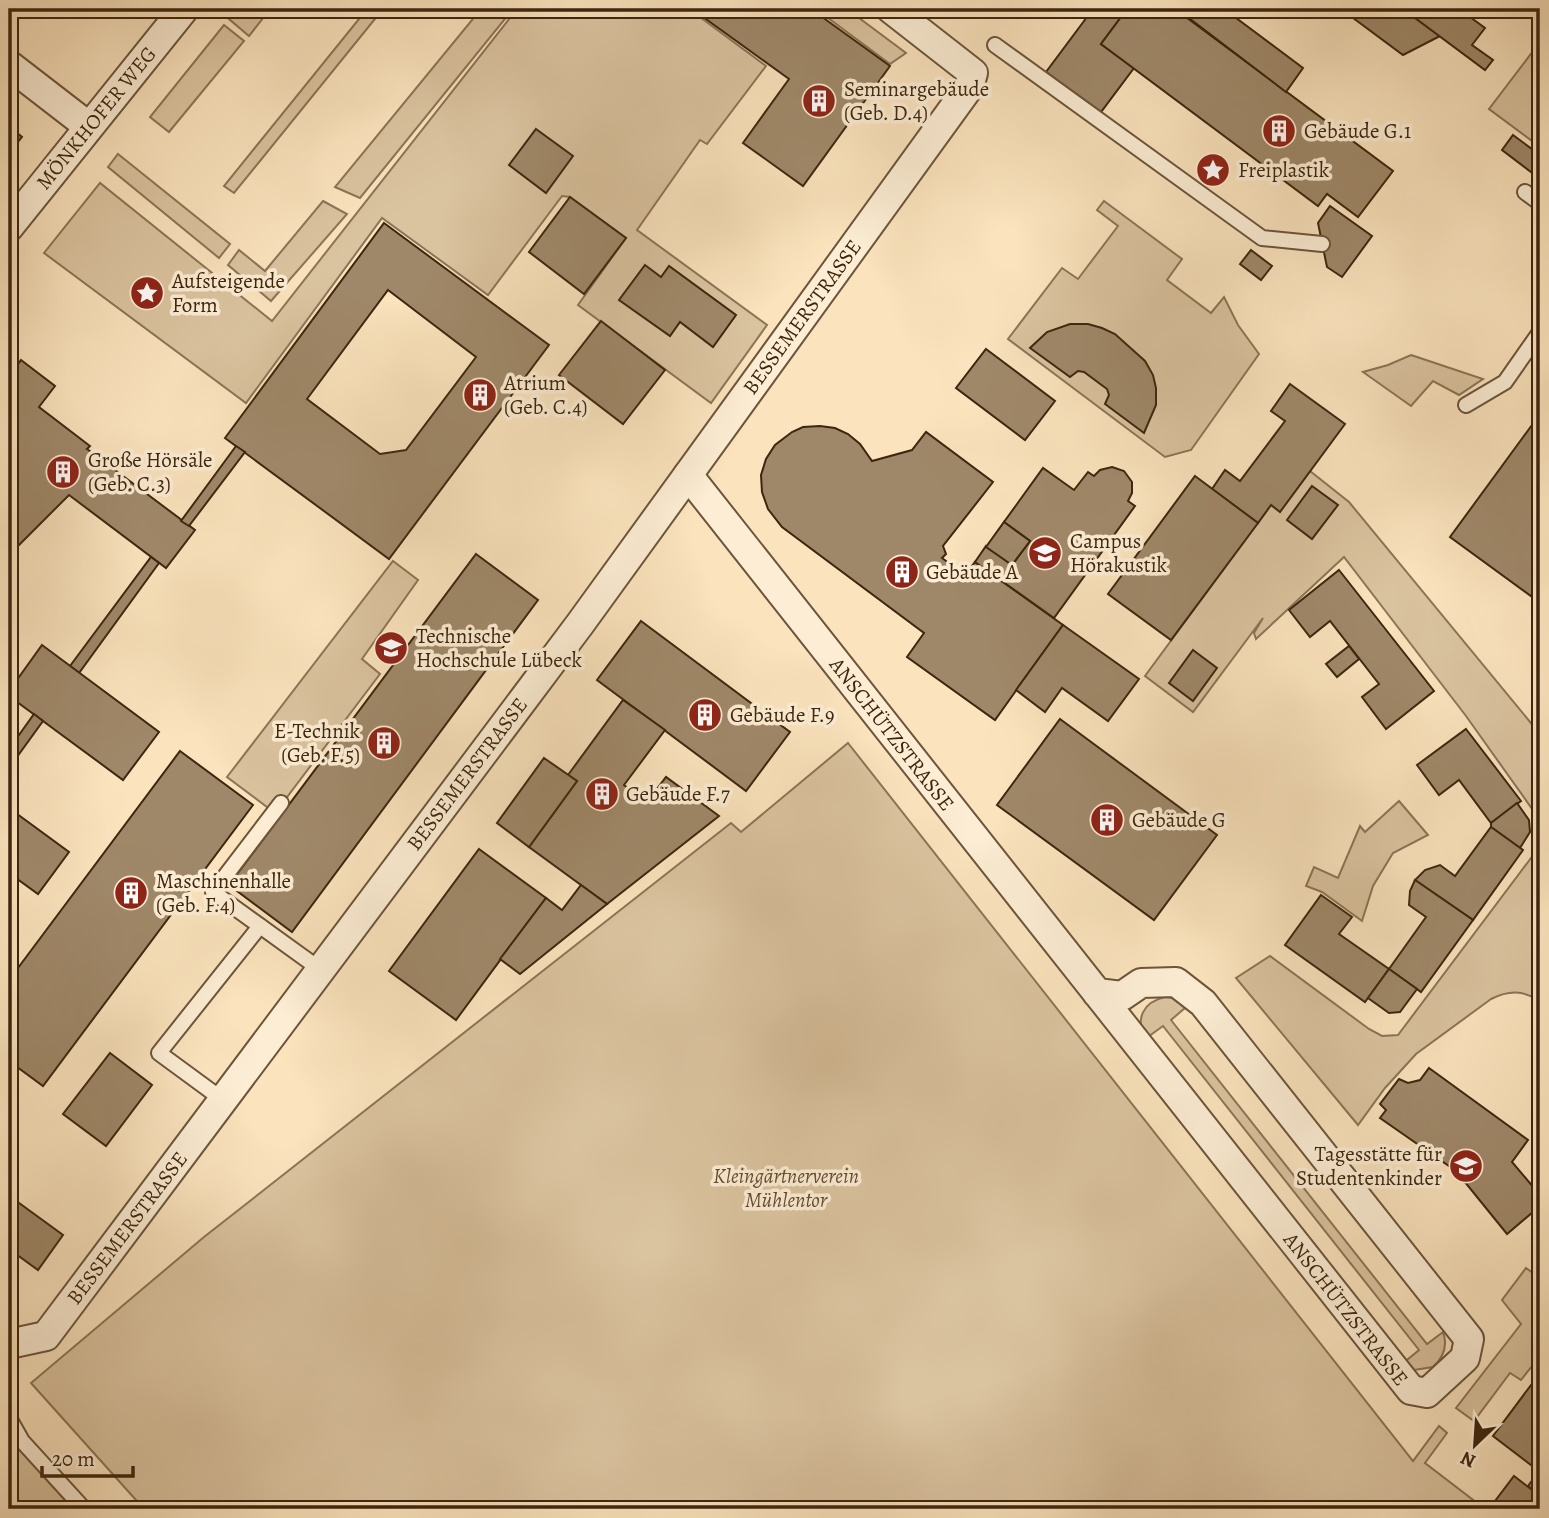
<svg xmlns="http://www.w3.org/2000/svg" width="1549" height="1518" viewBox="0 0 1549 1518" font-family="Alegreya,serif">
	<rect width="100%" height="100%" fill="#fae3bd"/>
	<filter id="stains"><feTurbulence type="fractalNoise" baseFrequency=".00286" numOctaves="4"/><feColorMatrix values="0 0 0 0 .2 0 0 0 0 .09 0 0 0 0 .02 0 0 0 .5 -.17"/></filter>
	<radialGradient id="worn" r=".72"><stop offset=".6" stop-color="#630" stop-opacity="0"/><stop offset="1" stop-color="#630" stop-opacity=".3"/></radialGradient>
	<g fill="#dac39f" stroke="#8c7456" stroke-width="2">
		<polygon points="237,9 270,9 249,36 229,19"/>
		<polygon points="367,9 383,9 234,193 224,186"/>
		<polygon points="481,9 513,9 360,198 335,187"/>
		<polygon points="517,9 689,9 766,66 707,144 700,140 637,230 767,325 711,403 578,305 626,238 570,197 562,196 488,295 382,218 246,403 44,253 100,183 272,321"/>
		<polygon points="816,9 847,9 906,53 890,64"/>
		<polygon points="224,25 244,41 169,132 150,117"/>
		<polygon points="1540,42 1540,147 1489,109"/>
		<polygon points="118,154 230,244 219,258 108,167"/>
		<polygon points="323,201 347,214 271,301 228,265 239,250 265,271"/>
		<polygon points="1104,201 1182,259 1167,280 1211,313 1224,297 1238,325 1259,354 1191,450 1165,457 1008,339 1062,268 1078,279 1118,226 1097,210"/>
		<polygon points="1411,355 1483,379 1459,395 1433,381 1411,406 1363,372 1388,365"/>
		<polygon points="1310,471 1349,502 1540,734 1540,820 1466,716 1344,557 1256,639 1254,633 1263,618 1193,712 1145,676 1271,505 1280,511"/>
		<polygon points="393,561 418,580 362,659 380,674 275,813 227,777"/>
		<polygon points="848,743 1413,1461 1439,1426 1447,1433 1425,1463 1485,1509 144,1509 31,1383 204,1237 731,823 741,832"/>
		<polygon points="1399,801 1428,835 1393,853 1373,886 1362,921 1322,892 1306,886 1314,867 1338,878 1360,826 1365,832"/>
		<path d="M1540,839V1001C1523,990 1509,990 1491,999L1416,1054L1385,1088L1358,1125L1236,978L1270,956L1369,1029L1382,1036L1398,1035L1534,854Z"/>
		<path d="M1165,997L1173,998L1186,1007L1171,1020L1427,1344L1443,1332C1448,1346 1444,1357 1433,1367L1414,1370L1402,1364L1419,1350L1163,1026L1145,1039C1135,1019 1143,1002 1165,997Z"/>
		<polygon points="1526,1268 1540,1278 1540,1356 1521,1380 1510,1373 1474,1421 1456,1408 1521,1324 1502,1300"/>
		<polygon points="9,1438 73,1509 9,1509"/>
	</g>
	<g fill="#9f8869" stroke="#3d260e" stroke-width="2" fill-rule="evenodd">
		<polygon points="692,9 811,9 890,66 803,186 743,143 789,79"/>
		<polygon points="1093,9 1127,9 1101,44 1134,68 1101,112 1046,72"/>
		<polygon points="1127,9 1175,9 1393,171 1358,217 1327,194 1318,206 1101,44"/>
		<polygon points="1177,9 1224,9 1303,68 1286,92"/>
		<polygon points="1341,9 1403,9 1440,36 1403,55"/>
		<polygon points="1403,9 1459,9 1485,28 1472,45 1493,60 1485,70"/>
		<polygon points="11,128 22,137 9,153 9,132"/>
		<polygon points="536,129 573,156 546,193 509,165"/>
		<polygon points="1513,135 1540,155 1540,179 1502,150"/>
		<polygon points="570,197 626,238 584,294 529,252"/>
		<polygon points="1330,206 1372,236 1342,277 1327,267 1318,223"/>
		<path d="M384,223L549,345L389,559L225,438ZM388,290L476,357L406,450L380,454L307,399Z"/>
		<polygon points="1251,250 1272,266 1261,280 1240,264"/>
		<polygon points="645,265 661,277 669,266 736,315 713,347 680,322 670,336 619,300"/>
		<polygon points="601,321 665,370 623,424 559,375"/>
		<polygon points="1070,324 1088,324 1102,328 1115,334 1145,361 1153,375 1156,388 1156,405 1144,433 1105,404 1109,395 1107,389 1084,372 1078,371 1070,377 1030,348 1047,332"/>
		<polygon points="986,349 1055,401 1025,440 956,388"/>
		<polygon points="21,360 55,386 39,407 90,446 87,449 195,530 166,568 69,495 9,555 9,377"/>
		<polygon points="1290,384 1345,424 1280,512 1271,505 1258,523 1212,489 1225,470 1240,481 1285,421 1271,411"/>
		<polygon points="1540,414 1540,592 1535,599 1450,537"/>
		<polygon points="820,426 835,428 848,434 860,444 872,461 912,450 926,432 993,482 943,546 946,554 942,558 965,575 975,562 1063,625 995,720 907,657 924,633 782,527 768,509 762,492 761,475 766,459 775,445 792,432 803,427"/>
		<polygon points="236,446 245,452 189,526 181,521"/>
		<polygon points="1112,467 1124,471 1132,482 1132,493 1128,501 1135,506 1054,618 975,562 986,546 1012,565 1030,541 1004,522 1043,468 1074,490 1088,472 1094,476 1100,470"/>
		<polygon points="1195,476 1258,523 1171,640 1108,594"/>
		<polygon points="1312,486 1338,505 1312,539 1287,520"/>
		<polygon points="1004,522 1030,541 1012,565 986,547"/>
		<polygon points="476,554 538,600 292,932 229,885"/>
		<polygon points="151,557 159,563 79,673 70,666"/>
		<polygon points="1339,570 1434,691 1386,729 1362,697 1379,684 1330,621 1310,637 1289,610"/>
		<polygon points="641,621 790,732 746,791 597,680"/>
		<polygon points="1063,625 1139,679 1108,721 1062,688 1045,712 1016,690"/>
		<polygon points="42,645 159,732 123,780 9,696 9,691"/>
		<polygon points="1349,646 1359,659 1337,677 1326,664"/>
		<polygon points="1193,650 1217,668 1193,701 1169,683"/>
		<polygon points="623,700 665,730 624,785 647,802 666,777 719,816 607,904 529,847 577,781 568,775"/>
		<polygon points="34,714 43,721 9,768 9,749"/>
		<polygon points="1060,719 1217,835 1154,920 997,805"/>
		<polygon points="1466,729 1521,801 1491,823 1459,780 1439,795 1417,765"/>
		<polygon points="180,751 253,805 43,1086 9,1061 9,980"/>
		<polygon points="544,758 577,781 529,847 497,823"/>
		<polygon points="1517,803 1529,820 1530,832 1520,848 1491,827 1491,823"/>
		<polygon points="9,808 69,852 38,894 9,873"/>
		<polygon points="1491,827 1523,850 1473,920 1415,880 1425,870 1440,865 1455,876"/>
		<polygon points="479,849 546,898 456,1020 389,971"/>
		<polygon points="1415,880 1473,920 1421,992 1389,969 1426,917 1409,905 1410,891"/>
		<polygon points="581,885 607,904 520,974 500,959 546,898 562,910"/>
		<polygon points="1321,895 1352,917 1339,934 1389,969 1365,1002 1285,945"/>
		<polygon points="1389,969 1417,989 1400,1012 1389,1013 1368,998"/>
		<polygon points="110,1053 152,1085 106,1146 63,1114"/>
		<polygon points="1429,1068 1528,1140 1512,1162 1540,1195 1540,1206 1507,1234 1456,1171 1380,1118 1386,1110 1380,1104 1399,1079 1408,1083 1420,1080"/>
		<polygon points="15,1200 63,1235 38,1270 9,1249 9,1209"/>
		<polygon points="1540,1373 1540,1472 1493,1436"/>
		<polygon points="1539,1471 1540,1472 1540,1496 1528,1486"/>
		<polygon points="1514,1476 1540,1496 1540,1509 1489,1509"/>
	</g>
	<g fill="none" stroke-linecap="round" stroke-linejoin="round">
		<g stroke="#6c553a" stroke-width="18">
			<g id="lane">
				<polyline points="995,45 1262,238 1322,244"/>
				<polyline points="1525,192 1540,203"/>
				<polyline points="1466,405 1505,382 1540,332"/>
				<polyline points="281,803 213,892 321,970"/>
				<polyline points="223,1100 159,1053 260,926"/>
				<polyline points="9,1418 22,1441 84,1509"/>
			</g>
		</g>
		<g stroke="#6c553a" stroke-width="32">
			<g id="street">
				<polyline points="9,65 88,126"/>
				<polyline points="9,227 184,9"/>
				<polyline points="688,475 1411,1390 1427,1393 1465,1358 1469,1339 1203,1003 1176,982 1141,983 1122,996 1097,993"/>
				<polyline points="9,1344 46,1336 580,624 969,87 973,73 891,9"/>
			</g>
		</g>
		<use href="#lane" stroke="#fcedd4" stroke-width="14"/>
		<use href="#street" stroke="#fcedd4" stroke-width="28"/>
	</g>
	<defs>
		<g id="building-disc" transform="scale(1.75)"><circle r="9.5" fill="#8f2418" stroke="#fcedd4"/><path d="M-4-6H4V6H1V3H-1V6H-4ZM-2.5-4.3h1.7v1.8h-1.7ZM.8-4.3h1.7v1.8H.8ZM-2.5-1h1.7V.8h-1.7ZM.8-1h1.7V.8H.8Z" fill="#fff"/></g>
		<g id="sight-disc" transform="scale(1.75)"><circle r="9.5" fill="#8f2418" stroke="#fcedd4"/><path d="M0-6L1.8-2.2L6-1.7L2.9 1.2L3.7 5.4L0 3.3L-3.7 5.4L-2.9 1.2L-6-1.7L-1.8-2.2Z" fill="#fff"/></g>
		<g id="school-disc" transform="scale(1.75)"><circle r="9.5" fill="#8f2418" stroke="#fcedd4"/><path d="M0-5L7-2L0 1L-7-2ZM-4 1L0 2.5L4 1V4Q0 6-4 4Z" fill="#fff"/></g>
		<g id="university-disc" transform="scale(1.75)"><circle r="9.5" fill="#8f2418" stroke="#fcedd4"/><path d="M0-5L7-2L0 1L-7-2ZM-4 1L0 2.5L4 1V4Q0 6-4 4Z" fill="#fff"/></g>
	</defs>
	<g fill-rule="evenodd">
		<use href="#building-disc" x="819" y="101"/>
		<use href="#building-disc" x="1279" y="131"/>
		<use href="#sight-disc" x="1213" y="170"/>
		<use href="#sight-disc" x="147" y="293"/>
		<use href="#building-disc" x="480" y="395"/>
		<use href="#building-disc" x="63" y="472"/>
		<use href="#school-disc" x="1045" y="553"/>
		<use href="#building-disc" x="902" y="572"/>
		<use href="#university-disc" x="391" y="648"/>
		<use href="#building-disc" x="705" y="715"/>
		<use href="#building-disc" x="384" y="743"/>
		<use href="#building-disc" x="602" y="794"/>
		<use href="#building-disc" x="1107" y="820"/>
		<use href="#building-disc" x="131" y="893"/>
		<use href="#school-disc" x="1466" y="1166"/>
	</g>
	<g text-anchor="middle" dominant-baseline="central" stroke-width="7" stroke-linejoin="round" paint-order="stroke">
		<g font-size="21" fill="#3d260e" stroke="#fcedd4" text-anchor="start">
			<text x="844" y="89">Seminargebäude<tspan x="844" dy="24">(Geb. D.4)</tspan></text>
			<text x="1304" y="131">Gebäude G.1</text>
			<text x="1238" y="170">Freiplastik</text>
			<text x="172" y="281">Aufsteigende<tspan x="172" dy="24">Form</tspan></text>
			<text x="504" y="383">Atrium<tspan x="504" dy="24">(Geb. C.4)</tspan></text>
			<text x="88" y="460">Große Hörsäle<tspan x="88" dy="24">(Geb. C.3)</tspan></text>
			<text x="1070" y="541">Campus<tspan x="1070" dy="24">Hörakustik</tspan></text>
			<text x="926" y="572">Gebäude A</text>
			<text x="416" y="636">Technische<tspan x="416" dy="24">Hochschule Lübeck</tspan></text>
			<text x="730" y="715">Gebäude F.9</text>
			<text x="360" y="731" text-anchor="end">E-Technik<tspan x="360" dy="24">(Geb. F.5)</tspan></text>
			<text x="626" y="794">Gebäude F.7</text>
			<text x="1132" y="820">Gebäude G</text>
			<text x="156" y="881">Maschinenhalle<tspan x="156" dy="24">(Geb. F.4)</tspan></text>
			<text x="1442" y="1154" text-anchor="end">Tagesstätte für<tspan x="1442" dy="24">Studentenkinder</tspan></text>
		</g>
		<g font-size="21" fill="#3d260e" stroke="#fcedd4">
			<text transform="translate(96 118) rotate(-51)">MÖNKHOFER WEG</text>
			<text transform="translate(802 317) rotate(-54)">BESSEMERSTRASSE</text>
			<text transform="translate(892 734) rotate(52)">ANSCHÜTZSTRASSE</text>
			<text transform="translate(467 774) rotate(-53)">BESSEMERSTRASSE</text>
			<text transform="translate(127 1228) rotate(-53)">BESSEMERSTRASSE</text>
			<text transform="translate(1346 1309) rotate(52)">ANSCHÜTZSTRASSE</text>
		</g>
		<g font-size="21" font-style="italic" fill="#644d32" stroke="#fcedd4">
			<text x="786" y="1176">Kleingärtnerverein<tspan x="786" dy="24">Mühlentor</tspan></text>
		</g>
	</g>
	<rect width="1549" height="1518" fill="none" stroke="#fae3bd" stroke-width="35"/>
	<rect x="10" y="10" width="1528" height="1497" fill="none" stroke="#3d260e" stroke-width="3.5"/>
	<rect x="18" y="18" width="1514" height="1483" fill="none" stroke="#3d260e" stroke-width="2"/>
	<g transform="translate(1475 1445) rotate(205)" stroke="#fcedd4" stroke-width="5" paint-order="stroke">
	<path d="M0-5L12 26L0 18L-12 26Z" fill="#3d260e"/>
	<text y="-10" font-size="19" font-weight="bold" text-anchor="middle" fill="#3d260e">N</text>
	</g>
	<path d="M42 1466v10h91v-10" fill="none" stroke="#3d260e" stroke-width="3.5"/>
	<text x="52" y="1466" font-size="21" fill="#3d260e" stroke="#fcedd4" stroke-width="5" paint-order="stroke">20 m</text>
	<rect width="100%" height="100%" filter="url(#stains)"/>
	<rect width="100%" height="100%" fill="url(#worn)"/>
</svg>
